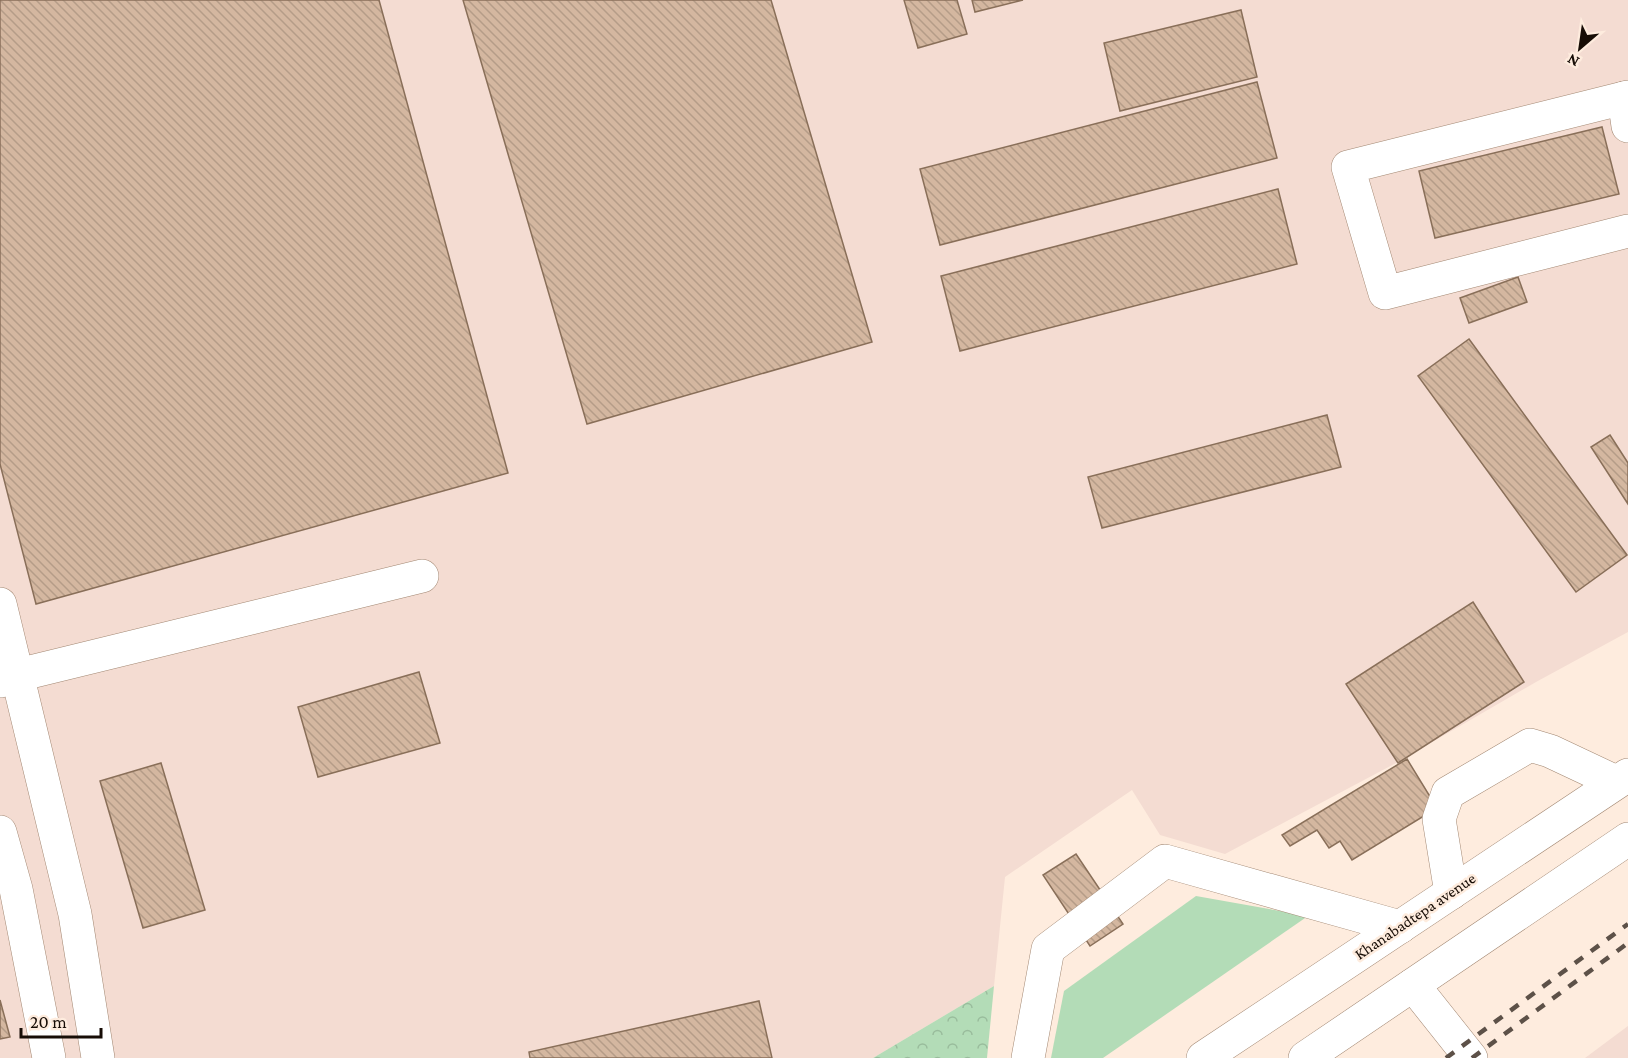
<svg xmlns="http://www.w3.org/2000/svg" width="1628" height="1058" viewBox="0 0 1628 1058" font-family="'Crimson Pro',serif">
	<defs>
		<pattern id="forest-crowns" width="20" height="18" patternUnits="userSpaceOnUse" patternTransform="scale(1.5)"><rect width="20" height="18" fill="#b3dcb7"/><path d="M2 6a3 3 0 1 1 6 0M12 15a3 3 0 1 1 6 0" fill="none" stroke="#99bc9c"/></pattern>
		<pattern id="building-back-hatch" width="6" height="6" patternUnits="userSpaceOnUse" patternTransform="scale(1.5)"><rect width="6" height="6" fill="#d4b7a0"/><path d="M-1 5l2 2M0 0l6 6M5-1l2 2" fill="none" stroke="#b59c88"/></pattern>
	</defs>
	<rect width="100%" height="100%" fill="#feecde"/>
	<g fill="#f4dcd2">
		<polygon points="0,0 1628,0 1628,632 1536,682 1396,763 1225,854 1160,835 1132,790 1005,877 994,986 873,1058 0,1058"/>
		<polygon points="1628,1026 1628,1058 1585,1058"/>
	</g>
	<polygon fill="#b3dcb7" points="1196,896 1308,916 1103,1058 1051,1058 1064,991"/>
	<polygon fill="url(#forest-crowns)" points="994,986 987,1058 873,1058"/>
	<g fill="url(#building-back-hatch)" stroke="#896f59" stroke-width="1.5">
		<polygon points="0,0 379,0 508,473 36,604 0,464"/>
		<polygon points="463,0 771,0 872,342 587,424"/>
		<polygon points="904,0 957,0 967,34 918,48"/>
		<polygon points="972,0 1023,0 975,12"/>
		<polygon points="1241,10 1257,77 1120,111 1104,43"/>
		<polygon points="1257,82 1277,158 940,245 920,169"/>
		<polygon points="1602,127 1619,194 1435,238 1419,171"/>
		<polygon points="1278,189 1297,264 960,351 941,276"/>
		<polygon points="1518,277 1527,302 1469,323 1460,298"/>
		<polygon points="1469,339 1627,555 1576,592 1418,376"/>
		<polygon points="1327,415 1341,467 1102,528 1088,477"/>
		<polygon points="1610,435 1628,463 1628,504 1591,447"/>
		<polygon points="1473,602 1524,682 1398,763 1346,684"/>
		<polygon points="419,672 440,743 318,777 298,707"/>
		<polygon points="1407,759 1437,808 1352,860 1340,841 1329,848 1317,830 1290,846 1282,835"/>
		<polygon points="161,763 205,910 143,928 100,781"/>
		<polygon points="1076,854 1123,924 1090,946 1043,875"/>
		<polygon points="0,1000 10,1037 0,1039"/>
		<polygon points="759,1001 772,1058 530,1058 529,1052"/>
	</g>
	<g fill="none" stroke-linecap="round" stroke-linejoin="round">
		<g stroke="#a28772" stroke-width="34">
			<g id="minor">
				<polyline points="1628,97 1348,167 1385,293 1628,231"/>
				<polyline points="1624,98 1628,126"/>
				<polyline points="0,604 75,914 98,1058"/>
				<polyline points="0,681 18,675 422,576"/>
				<polyline points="0,832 16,889 49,1058"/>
				<polyline points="1451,893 1439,819 1448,793 1530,745 1550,751 1616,782"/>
				<polyline points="1413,985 1471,1058"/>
				<polyline points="1028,1058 1048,949 1165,861 1400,927"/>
			</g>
		</g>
		<g stroke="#a28772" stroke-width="34">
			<g id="highway">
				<polyline points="1203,1058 1628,775"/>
				<polyline points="1305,1058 1628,839"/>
			</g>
		</g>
		<use href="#minor" stroke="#fff" stroke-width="33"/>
		<use href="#highway" stroke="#fff" stroke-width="33"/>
		<g stroke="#5d5148" stroke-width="4.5" stroke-dasharray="10 10" stroke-linecap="butt">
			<polyline points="1446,1058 1628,924"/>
			<polyline points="1472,1058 1628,943"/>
		</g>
	</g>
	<g text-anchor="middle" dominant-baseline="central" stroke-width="5" stroke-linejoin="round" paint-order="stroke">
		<g font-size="16" fill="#170d06" stroke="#feecde">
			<text transform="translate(1415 916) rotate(-34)">Khanabadtepa avenue</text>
		</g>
	</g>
	<g transform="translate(1580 48) rotate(209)" stroke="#feecde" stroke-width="4.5" paint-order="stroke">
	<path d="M0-4.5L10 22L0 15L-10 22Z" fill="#170d06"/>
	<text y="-9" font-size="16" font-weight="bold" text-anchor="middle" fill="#170d06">N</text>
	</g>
	<path d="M21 1028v9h80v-9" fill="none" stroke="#170d06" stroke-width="3"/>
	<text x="30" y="1028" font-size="18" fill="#170d06" stroke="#feecde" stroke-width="4.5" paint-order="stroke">20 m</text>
</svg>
